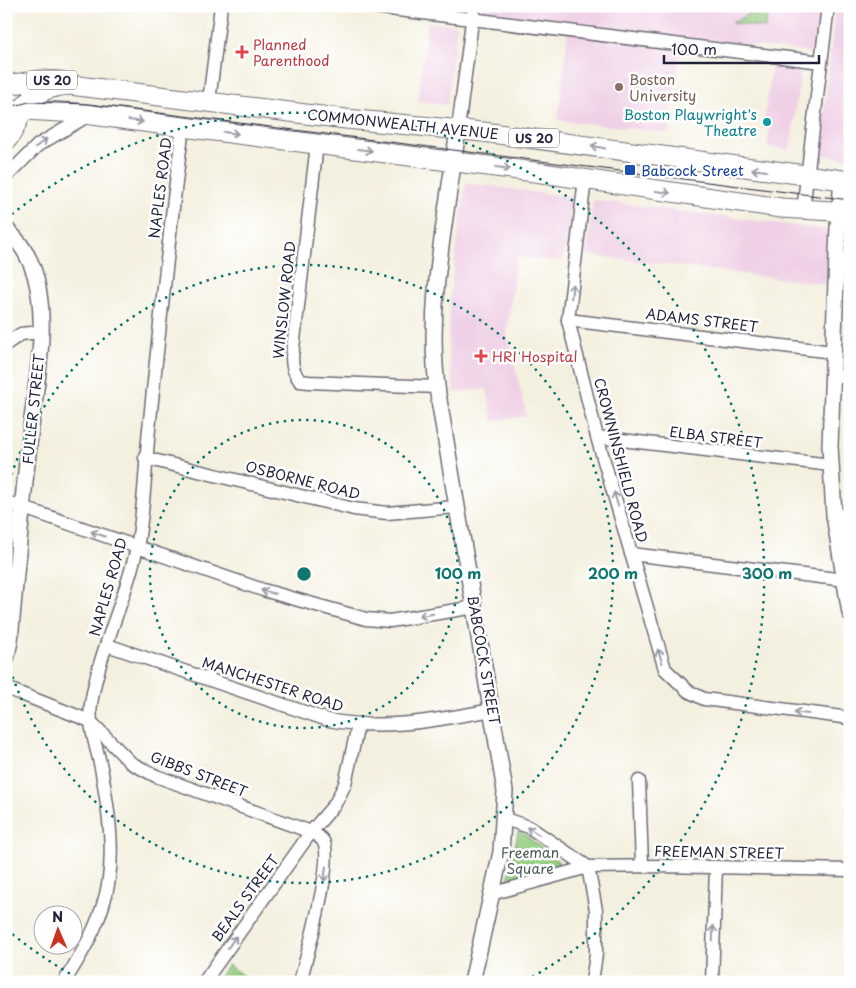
<svg xmlns="http://www.w3.org/2000/svg" width="856" height="988" viewBox="0 0 856 988" font-family="'Playpen Sans',sans-serif">
	<rect width="100%" height="100%" fill="#fff"/>
	<filter id="ink" filterUnits="userSpaceOnUse"><feTurbulence type="fractalNoise" baseFrequency=".02" numOctaves="2"/><feDisplacementMap in="SourceGraphic" scale="10" xChannelSelector="R" yChannelSelector="G"/><feConvolveMatrix kernelMatrix="1 2 1 2 8 2 1 2 1" color-interpolation-filters="sRGB"/></filter>
	<filter id="wash" filterUnits="userSpaceOnUse"><feTurbulence type="fractalNoise" baseFrequency=".0096" numOctaves="4" result="noise"/><feDisplacementMap in="SourceGraphic" scale="20" xChannelSelector="R" yChannelSelector="G"/><feGaussianBlur stdDeviation="1.12" result="paint"/><feColorMatrix in="noise" values="0 0 0 0 0 0 0 0 0 0 0 0 0 0 0 0 0 1.4 0 .05"/><feComposite in="paint" operator="in"/></filter>
	<g filter="url(#wash)">
		<rect width="100%" height="100%" fill="#f4f0df"/>
		<g fill="#efd0e6">
			<polygon points="482,6 821,6 815,53 682,37 669,133 558,120 569,23 482,10"/>
			<polygon points="835,6 850,6 850,159 820,155"/>
			<polygon points="428,22 457,25 447,105 418,101"/>
			<polygon points="772,64 801,67 790,150 767,147 770,125 764,124"/>
			<polygon points="466,183 572,197 563,261 516,257 507,333 527,416 493,421 487,389 454,393 448,348 450,294"/>
			<polygon points="593,200 828,230 825,284 587,255"/>
			<polygon points="847,232 850,232 850,367 843,366"/>
		</g>
		<g fill="#94cd80" stroke="#5b785e">
			<polygon points="763,6 769,6 765,28 732,23"/>
			<polygon points="518,832 522,832 558,861 559,866 510,883 508,881"/>
			<polygon points="228,965 252,982 215,982"/>
		</g>
	</g>
	<g filter="url(#ink)">
		<g fill="none" stroke-linecap="round" stroke-linejoin="round">
			<g stroke="#6c6a74" stroke-width="15">
				<g id="minor">
					<polyline points="365,6 821,62"/>
					<polyline points="209,101 221,6"/>
					<polyline points="458,129 474,6"/>
					<path d="M317,144L292,357C292,367 294,373 300,381L309,382L437,387"/>
					<polyline points="6,177 38,145 89,115"/>
					<polyline points="585,179 568,320 597,437 665,669 688,691 704,699 850,718"/>
					<polyline points="803,210 828,6"/>
					<polyline points="568,320 833,352"/>
					<polyline points="6,344 21,334 41,332"/>
					<polyline points="832,376 850,378"/>
					<polyline points="597,437 831,465"/>
					<polyline points="145,458 354,509 387,513 456,507"/>
					<polyline points="6,502 263,590 366,619 390,621 475,607"/>
					<polyline points="834,515 850,517"/>
					<polyline points="631,554 845,580"/>
					<path d="M107,645L328,720C386,731 435,720 492,710"/>
					<path d="M6,688L90,721L131,763L156,776L311,832C315,834 321,838 323,841C335,858 306,959 300,982"/>
					<polyline points="639,781 642,866"/>
					<polyline points="505,819 529,827 588,867"/>
					<polyline points="588,867 596,910 596,954 592,982"/>
					<polyline points="491,894 588,867 661,866 850,870"/>
					<path d="M64,982C116,902 118,865 102,773C98,750 88,727 91,704C99,650 126,600 137,547C145,506 145,462 150,420C160,322 170,224 183,127"/>
					<polyline points="204,982 311,832 335,804 345,784 358,725"/>
					<polyline points="712,982 716,867"/>
				</g>
			</g>
			<g stroke="#6c6a74" stroke-width="18">
				<g id="tertiary">
					<path d="M458,129C447,217 425,305 438,394L505,791L501,852L472,982"/>
					<polyline points="842,180 838,227 830,446 834,515 850,613"/>
					<path d="M6,229C24,245 34,264 38,288C47,336 35,388 30,436C22,504 16,572 10,641L6,659"/>
				</g>
			</g>
			<g stroke="#6c6a74" stroke-width="21">
				<g id="primary">
					<polyline points="6,85 42,80 60,81"/>
					<polyline points="6,109 78,113 136,121 542,173 781,208 850,212"/>
					<path d="M6,141C15,131 17,121 23,110C31,92 53,86 70,85L346,119L483,132L850,181"/>
				</g>
			</g>
			<use href="#minor" stroke="#fff" stroke-width="12"/>
			<use href="#tertiary" stroke="#fff" stroke-width="15"/>
			<use href="#primary" stroke="#fff" stroke-width="19"/>
			<polyline stroke="#22223b" stroke-width="1" points="6,108 29,102 88,104 850,200"/>
		</g>
		<defs><path id="oneway-shaft" d="M-6 0H5M1.5-3L5.5 0L1.5 3" fill="none" stroke-width="1.6" stroke-linecap="round" stroke-linejoin="round" transform="scale(1.25)"/></defs>
		<g stroke="#9c9ca7">
			<use href="#oneway-shaft" transform="translate(136 121) rotate(7)"/>
			<use href="#oneway-shaft" transform="translate(231 133) rotate(7)"/>
			<use href="#oneway-shaft" transform="translate(41 143) rotate(-37)"/>
			<use href="#oneway-shaft" transform="translate(598 147) rotate(-168)"/>
			<use href="#oneway-shaft" transform="translate(365 150) rotate(7)"/>
			<use href="#oneway-shaft" transform="translate(503 168) rotate(7)"/>
			<use href="#oneway-shaft" transform="translate(759 170) rotate(-173)"/>
			<use href="#oneway-shaft" transform="translate(663 192) rotate(8)"/>
			<use href="#oneway-shaft" transform="translate(572 291) rotate(-83)"/>
			<use href="#oneway-shaft" transform="translate(616 499) rotate(-106)"/>
			<use href="#oneway-shaft" transform="translate(98 534) rotate(-161)"/>
			<use href="#oneway-shaft" transform="translate(268 592) rotate(-164)"/>
			<use href="#oneway-shaft" transform="translate(426 615) rotate(170)"/>
			<use href="#oneway-shaft" transform="translate(660 656) rotate(-108)"/>
			<use href="#oneway-shaft" transform="translate(801 713) rotate(-173)"/>
			<use href="#oneway-shaft" transform="translate(533 831) rotate(-148)"/>
			<use href="#oneway-shaft" transform="translate(325 874) rotate(97)"/>
			<use href="#oneway-shaft" transform="translate(713 933) rotate(-88)"/>
			<use href="#oneway-shaft" transform="translate(232 942) rotate(-54)"/>
		</g>
	</g>
	<g fill="none" stroke="#0f766e" stroke-width="2.5" stroke-dasharray="2.5 5">
		<circle cx="304" cy="574" r="154"/>
		<path d="M7 489A309 309 0 1 1 7 659"/>
		<path d="M83 981A463 463 0 0 1 6 929M6 219A463 463 0 1 1 525 981"/>
	</g>
	<g fill="#e0444e" stroke="#fff" stroke-width="2">
		<path d="M239.5 44.5h5v5h5v5h-5v5h-5v-5h-5v-5h5z"/>
		<path d="M478.5 348.5h5v5h5v5h-5v5h-5v-5h-5v-5h5z"/>
	</g>
	<circle fill="#8d6e63" stroke="#fff" stroke-width="2" cx="619" cy="87" r="5"/>
	<circle fill="#0f9aa8" stroke="#fff" stroke-width="2" cx="767" cy="122" r="5"/>
	<rect fill="#1a4fb4" stroke="#fff" stroke-width="2" x="624" y="164" width="12" height="12" rx="2.5"/>
	<g text-anchor="middle" dominant-baseline="central" stroke-width="5" stroke-linejoin="round" paint-order="stroke">
		<g fill="#fff" stroke="#646476" stroke-width="1">
			<rect x="27" y="70.5" width="50" height="19" rx="4"/>
			<rect x="509" y="128.5" width="50" height="19" rx="4"/>
		</g>
		<g font-size="12" font-weight="bold" fill="#22223b">
			<text x="52" y="80">US 20</text>
			<text x="534" y="138">US 20</text>
		</g>
		<g font-size="14" fill="#be3a42" stroke="#fff" text-anchor="start">
			<text x="253" y="44">Planned<tspan x="253" dy="16">Parenthood</tspan></text>
			<text x="492" y="356">HRI Hospital</text>
		</g>
		<g font-size="14" fill="#785e54" stroke="#fff" text-anchor="start">
			<text x="629" y="79">Boston<tspan x="629" dy="16">University</tspan></text>
		</g>
		<g font-size="14" fill="#0d838f" stroke="#fff" text-anchor="end">
			<text x="757" y="114">Boston Playwright's<tspan x="757" dy="16">Theatre</tspan></text>
		</g>
		<g font-size="14" fill="#22223b" stroke="#fff">
			<text transform="translate(403 124) rotate(6)">COMMONWEALTH AVENUE</text>
			<text transform="translate(160 188) rotate(-83)">NAPLES ROAD</text>
			<text transform="translate(284 300) rotate(-84)">WINSLOW ROAD</text>
			<text transform="translate(702 320) rotate(7)">ADAMS STREET</text>
			<text transform="translate(33 409) rotate(-84)">FULLER STREET</text>
			<text transform="translate(716 437) rotate(7)">ELBA STREET</text>
			<text transform="translate(621 460) rotate(75)">CROWNINSHIELD ROAD</text>
			<text transform="translate(303 480) rotate(14)">OSBORNE ROAD</text>
			<text transform="translate(108 587) rotate(-74)">NAPLES ROAD</text>
			<text transform="translate(484 660) rotate(80)">BABCOCK STREET</text>
			<text transform="translate(273 684) rotate(18)">MANCHESTER ROAD</text>
			<text transform="translate(199 774) rotate(21)">GIBBS STREET</text>
			<text transform="translate(719 852) rotate(1)">FREEMAN STREET</text>
			<text transform="translate(245 898) rotate(-54)">BEALS STREET</text>
		</g>
		<g font-size="14" fill="#164399" stroke="#fff" text-anchor="start">
			<text x="641" y="170">Babcock Street</text>
		</g>
		<g font-size="14" fill="#4a5e53" stroke="#fff">
			<text x="530" y="852">Freeman<tspan x="530" dy="16">Square</tspan></text>
		</g>
	</g>
	<circle cx="304" cy="574" r="8" fill="#0f766e" stroke="#fff" stroke-width="2.5"/>
	<g font-size="15" text-anchor="middle" font-weight="bold" fill="#0f766e" stroke="#fff" stroke-width="5" stroke-linejoin="round" paint-order="stroke">
		<text x="458" y="579">100 m</text>
		<text x="613" y="579">200 m</text>
		<text x="767" y="579">300 m</text>
	</g>
	<rect width="856" height="988" fill="none" stroke="#fff" stroke-width="25"/>
	<g transform="translate(58 930) rotate(358)"><circle r="24" fill="#ffffff" stroke="#a7a7b1"/>
	<path d="M0-4L9 19L0 12L-9 19Z" fill="#c8321e"/>
	<text y="-8" font-size="14" font-weight="bold" text-anchor="middle" fill="#22223b">N</text>
	</g>
	<path d="M664 55v8h155v-8" fill="none" stroke="#22223b" stroke-width="2.5"/>
	<text x="671" y="55" font-size="15" fill="#22223b" stroke="#ffffff" stroke-width="4" paint-order="stroke">100 m</text>
</svg>
